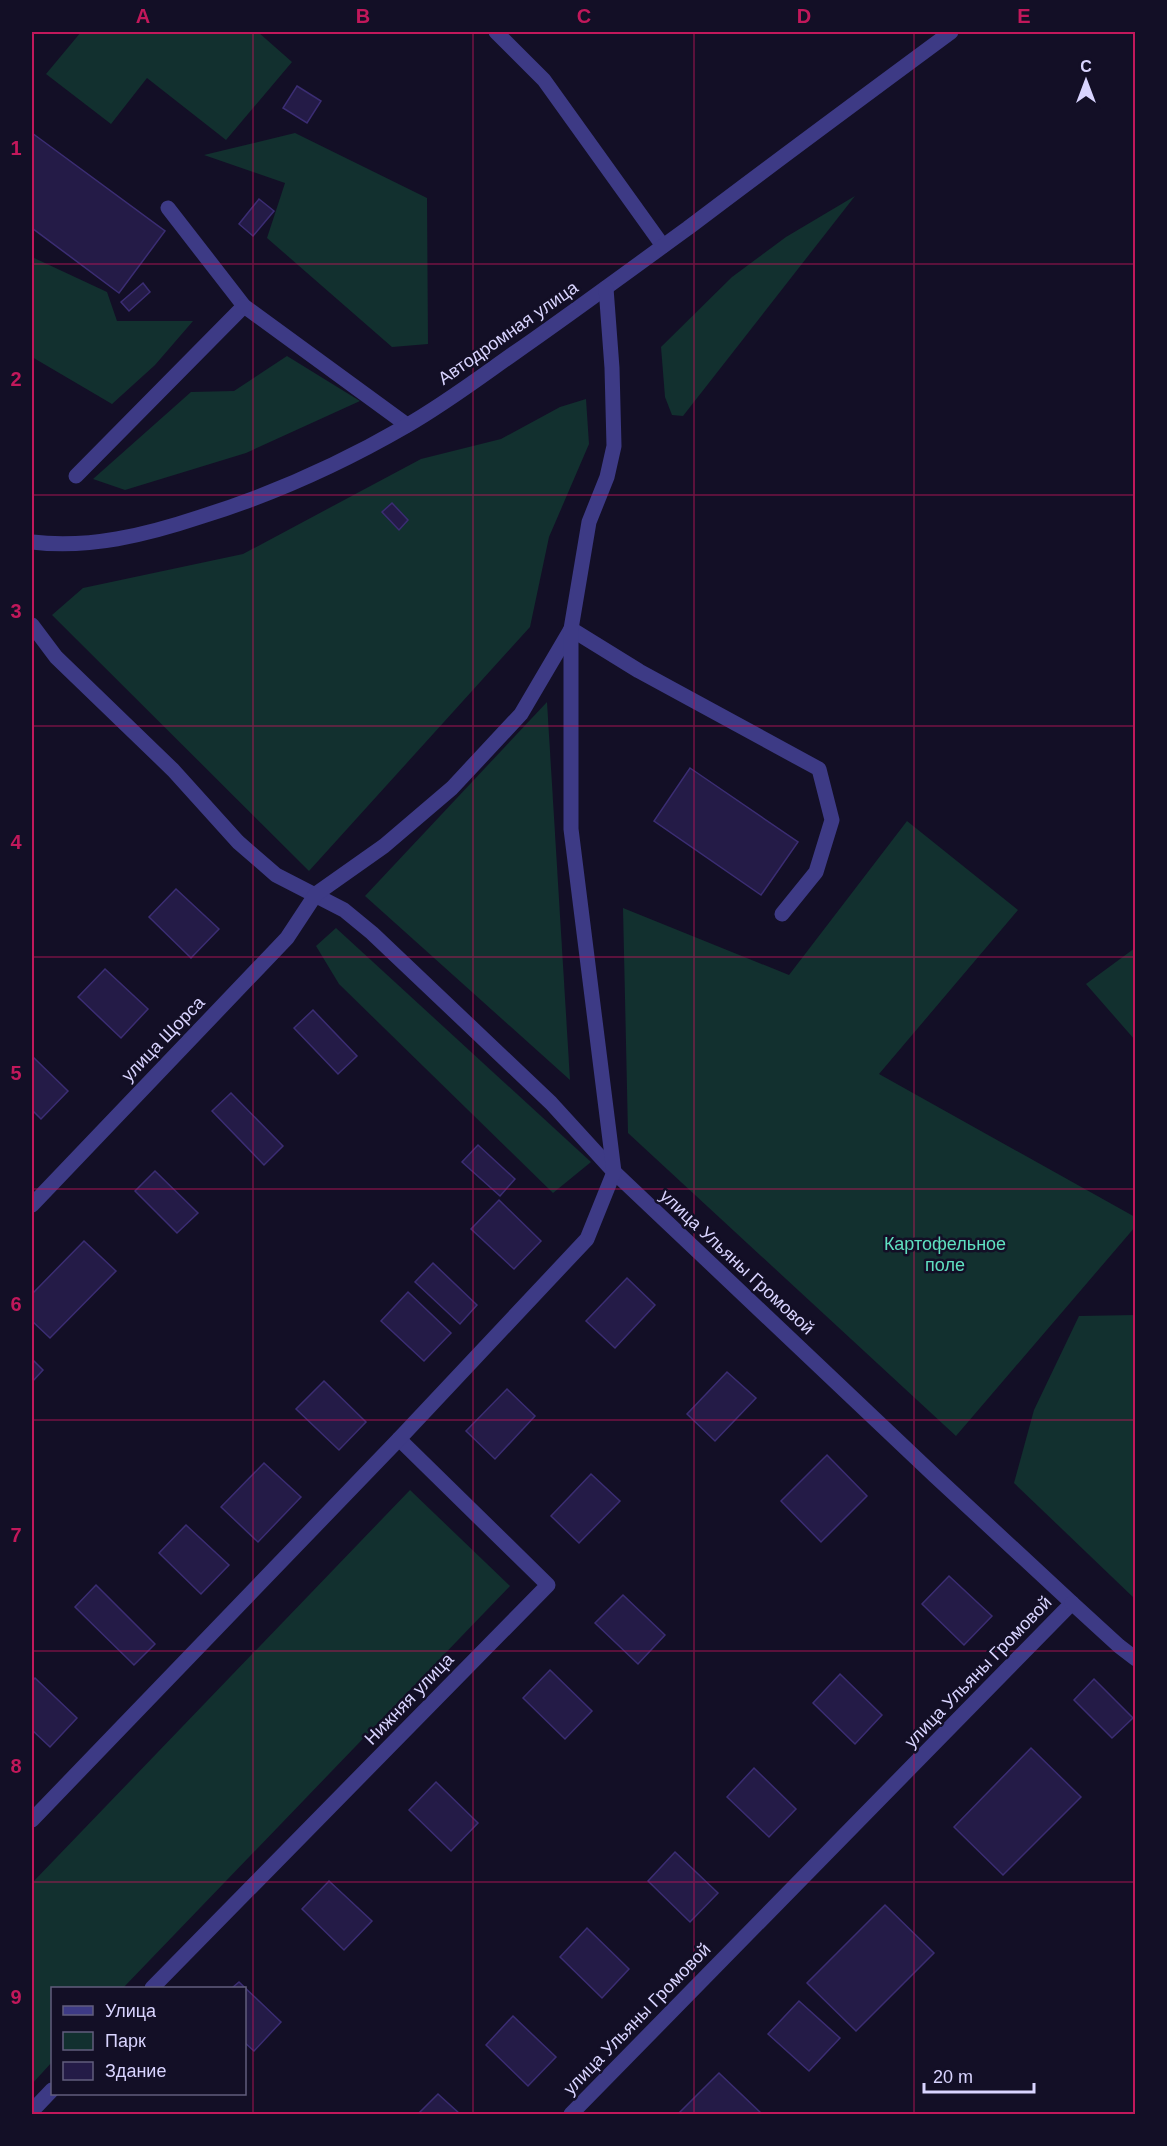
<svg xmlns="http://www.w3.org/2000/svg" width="1167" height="2146" viewBox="0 0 1167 2146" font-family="Arial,sans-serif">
	<rect width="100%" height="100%" fill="#130f26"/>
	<g fill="#12302f">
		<polygon points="81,32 258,32 292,62 226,140 147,78 111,124 46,74"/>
		<polygon points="295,133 427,198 428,344 392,347 267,238 285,183 204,155"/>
		<polygon points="855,196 683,416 672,415 665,397 661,347 732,277 786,237"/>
		<polygon points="32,257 107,292 117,321 193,321 155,365 112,404 32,357"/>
		<polygon points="287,356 360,401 246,453 125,490 93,479 191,392 234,391"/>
		<polygon points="586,399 589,444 549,537 530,627 309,871 52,615 83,588 243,554 421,459 501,439 560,407"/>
		<polygon points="547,702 570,1080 365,896"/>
		<polygon points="907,821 1018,910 879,1074 1135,1217 1135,1227 956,1436 628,1133 623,908 789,975"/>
		<polygon points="336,928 591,1162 553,1193 339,984 316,946"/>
		<polygon points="1135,948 1135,1040 1086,984"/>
		<polygon points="1135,1315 1136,1315 1135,1599 1014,1483 1034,1410 1079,1316"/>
		<polygon points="410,1490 510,1586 123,1988 52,1988 52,2062 32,2084 32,1883"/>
	</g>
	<g fill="#241b47" stroke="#3b2d73" stroke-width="1.5">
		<polygon points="297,86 321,101 307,123 283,108"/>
		<polygon points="32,133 165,231 119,293 32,228"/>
		<polygon points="259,199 274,211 253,236 239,224"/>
		<polygon points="143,283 150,292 129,311 121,302"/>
		<polygon points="392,503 408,520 399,530 382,512"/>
		<polygon points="690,768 798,842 761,895 654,821"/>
		<polygon points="176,889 219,929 191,958 149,917"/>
		<polygon points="105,969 148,1009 121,1038 78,997"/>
		<polygon points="313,1010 357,1056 338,1074 294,1028"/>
		<polygon points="32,1056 68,1091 41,1119 32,1110"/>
		<polygon points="231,1093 283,1146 264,1165 212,1111"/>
		<polygon points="478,1145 515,1179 500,1196 462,1162"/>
		<polygon points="155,1171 198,1213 177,1233 135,1191"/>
		<polygon points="499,1200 541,1241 514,1269 471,1229"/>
		<polygon points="84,1241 116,1271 50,1338 32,1321 32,1294"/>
		<polygon points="433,1263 477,1305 460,1324 415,1282"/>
		<polygon points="627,1278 655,1305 615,1348 586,1321"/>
		<polygon points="408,1292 451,1333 424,1361 381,1321"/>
		<polygon points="32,1359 43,1370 32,1382"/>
		<polygon points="727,1372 756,1398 715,1441 687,1414"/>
		<polygon points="324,1381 366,1422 339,1450 296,1409"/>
		<polygon points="507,1389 535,1416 495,1459 466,1431"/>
		<polygon points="827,1455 867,1496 821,1542 781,1501"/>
		<polygon points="264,1463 301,1497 258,1542 221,1507"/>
		<polygon points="591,1474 620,1501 579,1543 551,1516"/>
		<polygon points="186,1525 229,1565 201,1594 159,1553"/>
		<polygon points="949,1576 992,1616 964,1645 922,1604"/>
		<polygon points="96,1585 155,1644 134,1665 75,1607"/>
		<polygon points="623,1595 665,1635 638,1664 595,1623"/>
		<polygon points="550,1670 592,1711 565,1739 523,1698"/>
		<polygon points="840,1674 882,1715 855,1744 813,1703"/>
		<polygon points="35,1678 77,1718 50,1747 32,1730 32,1681"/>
		<polygon points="1094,1679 1133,1718 1112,1738 1074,1700"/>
		<polygon points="1031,1748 1081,1797 1003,1875 954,1827"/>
		<polygon points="754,1768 796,1809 769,1837 727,1797"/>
		<polygon points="436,1782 478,1823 451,1851 409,1810"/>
		<polygon points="675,1852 718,1893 690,1922 648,1881"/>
		<polygon points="329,1881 372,1921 344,1950 302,1909"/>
		<polygon points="885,1905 934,1953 856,2031 807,1983"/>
		<polygon points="587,1928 629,1969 602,1998 560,1957"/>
		<polygon points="239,1982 281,2022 254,2051 244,2042 244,1988 232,1988"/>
		<polygon points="799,2001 840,2038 809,2071 768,2034"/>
		<polygon points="513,2016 556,2057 528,2086 486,2045"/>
		<polygon points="719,2073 762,2114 678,2114"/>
		<polygon points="438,2094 460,2114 418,2114"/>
	</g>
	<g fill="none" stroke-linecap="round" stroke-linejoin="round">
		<g stroke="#3d3a85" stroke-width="15">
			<polyline points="496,32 544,80 663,246"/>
			<polyline points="168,208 244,306 407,425"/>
			<polyline points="76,476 244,306"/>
			<polyline points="571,629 639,671 819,769 832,820 816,872 782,914"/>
			<polyline points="152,1988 548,1585 399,1439"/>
			<polyline points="32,2111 52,2090"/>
		</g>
		<g stroke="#3d3a85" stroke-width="15">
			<path d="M32,542C89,549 146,535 200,517C271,495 342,463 406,426C443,405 479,378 513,354C572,313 630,270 688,228C775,162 863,97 951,32"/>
			<polyline points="32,625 56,657 173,770 238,842 276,875 344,910 372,933 551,1103 614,1172 935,1476 1072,1603 571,2114"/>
			<polyline points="32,1205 287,938 316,894 384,846 452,788 521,714 571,629"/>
			<polyline points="1072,1603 1119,1646 1136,1659"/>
			<polyline points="32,1820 399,1439 587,1239 614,1172 571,829 571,629 589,522 607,477 614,446 612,368 606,288"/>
		</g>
	</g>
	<path fill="none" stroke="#c2185b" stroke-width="1.5" stroke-opacity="0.55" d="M253,32V2114M473,32V2114M694,32V2114M914,32V2114M32,264H1136M32,495H1136M32,726H1136M32,957H1136M32,1189H1136M32,1420H1136M32,1651H1136M32,1882H1136"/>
	<g text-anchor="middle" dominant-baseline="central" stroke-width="5" stroke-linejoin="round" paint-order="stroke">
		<g font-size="18" fill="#d9d4ff" stroke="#130f26">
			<text transform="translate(508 333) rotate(-35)">Автодромная улица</text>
			<text transform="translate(163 1039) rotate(-46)">улица Щорса</text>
			<text transform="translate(737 1262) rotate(43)">улица Ульяны Громовой</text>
			<text transform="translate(978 1672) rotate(-46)">улица Ульяны Громовой</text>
			<text transform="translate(409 1699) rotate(-46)">Нижняя улица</text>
			<text transform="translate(637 2019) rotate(-46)">улица Ульяны Громовой</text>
		</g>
		<g font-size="18" fill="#5fe0c0" stroke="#130f26">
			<text x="945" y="1244">Картофельное<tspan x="945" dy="21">поле</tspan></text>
		</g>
	</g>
	<rect width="1167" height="2146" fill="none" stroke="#130f26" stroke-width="66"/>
	<rect x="51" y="1987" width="195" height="108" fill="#130f26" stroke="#625e7d" stroke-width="1.5"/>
	<rect x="63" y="2006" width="30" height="9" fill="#3d3a85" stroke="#625e7d" stroke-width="1.5"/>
	<text x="105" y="2017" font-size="18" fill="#d9d4ff">Улица</text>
	<rect x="63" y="2032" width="30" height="18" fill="#12302f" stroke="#625e7d" stroke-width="1.5"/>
	<text x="105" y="2047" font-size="18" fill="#d9d4ff">Парк</text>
	<rect x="63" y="2062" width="30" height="18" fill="#241b47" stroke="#625e7d" stroke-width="1.5"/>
	<text x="105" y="2077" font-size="18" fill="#d9d4ff">Здание</text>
	<g transform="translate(1086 81)" stroke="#130f26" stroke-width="4.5" paint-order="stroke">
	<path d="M0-4.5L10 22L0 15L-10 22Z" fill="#d9d4ff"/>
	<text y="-9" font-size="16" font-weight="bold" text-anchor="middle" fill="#d9d4ff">С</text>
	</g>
	<path d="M924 2083v9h110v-9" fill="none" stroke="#d9d4ff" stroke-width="3"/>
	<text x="933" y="2083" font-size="18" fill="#d9d4ff" stroke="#130f26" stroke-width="4.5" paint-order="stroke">20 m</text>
	<rect x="33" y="33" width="1101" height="2080" fill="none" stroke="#c2185b" stroke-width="2"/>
	<g font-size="20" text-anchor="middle" font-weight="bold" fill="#c2185b">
		<text x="143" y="23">A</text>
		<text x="363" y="23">B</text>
		<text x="584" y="23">C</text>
		<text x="804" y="23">D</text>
		<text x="1024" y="23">E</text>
		<text x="16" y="155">1</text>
		<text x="16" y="386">2</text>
		<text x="16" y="618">3</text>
		<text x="16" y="849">4</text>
		<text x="16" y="1080">5</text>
		<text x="16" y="1311">6</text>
		<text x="16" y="1542">7</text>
		<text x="16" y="1773">8</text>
		<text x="16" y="2004">9</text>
	</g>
</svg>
